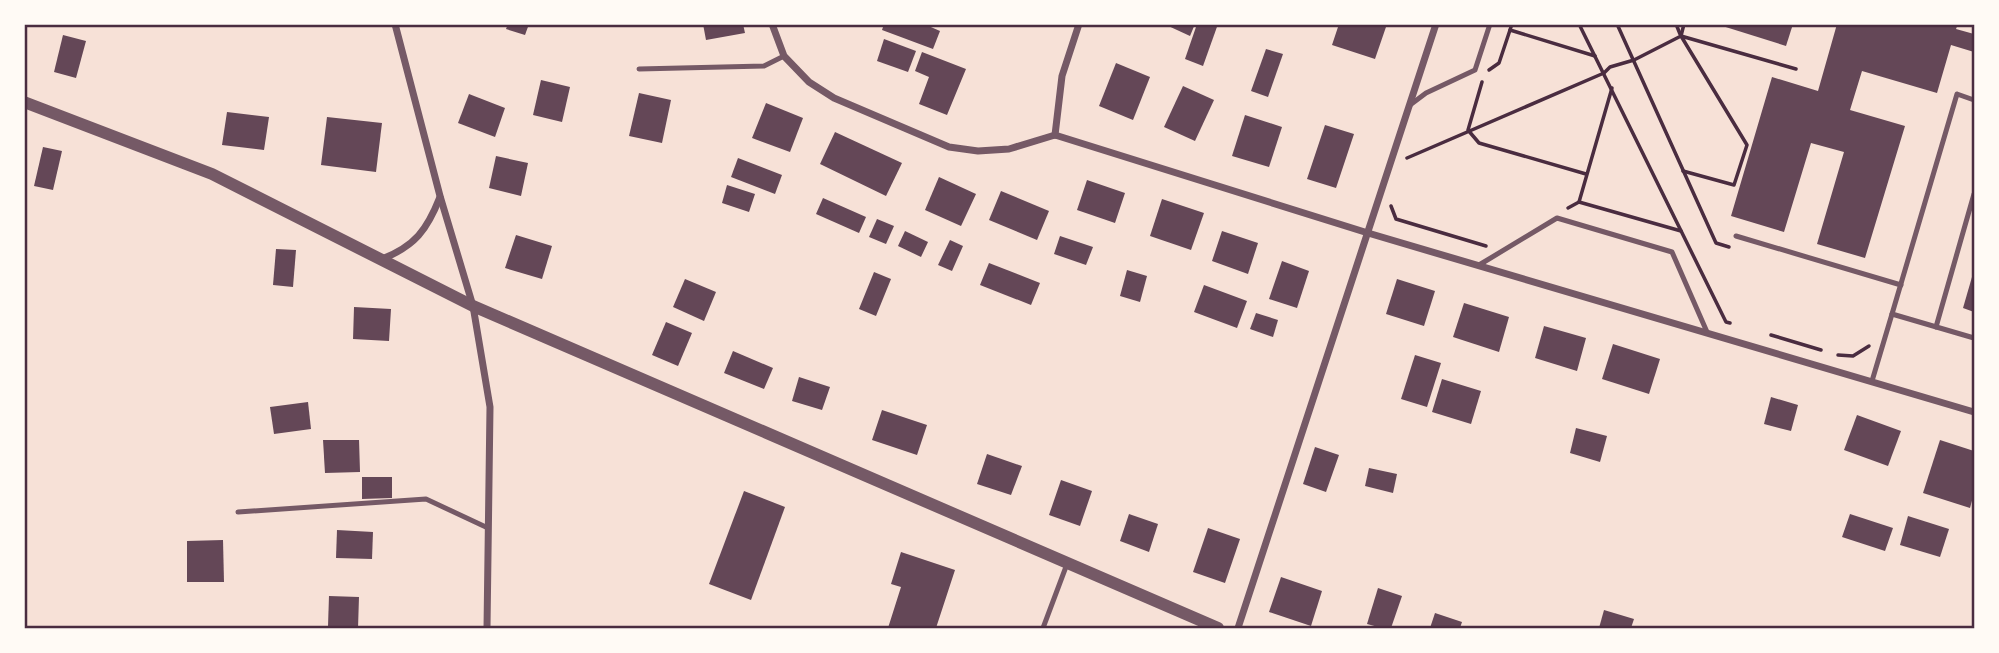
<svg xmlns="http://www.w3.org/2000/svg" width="1999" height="653" viewBox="0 0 1999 653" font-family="'Sofia Sans Condensed',sans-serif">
	<rect width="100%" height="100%" fill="#f7e1d7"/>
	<g fill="#644757">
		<polygon points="508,24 529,24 525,35 506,29"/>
		<polygon points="703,24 743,24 745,33 706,40"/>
		<polygon points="884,24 924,24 940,31 933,49 882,30"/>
		<polygon points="1164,24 1195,24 1190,36"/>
		<polygon points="1197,24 1218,24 1203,66 1185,59"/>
		<polygon points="1339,24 1387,24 1375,59 1332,45"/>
		<polygon points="1716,24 1793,24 1786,46"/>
		<polygon points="1837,24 1958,24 1956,29 1974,34 1974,52 1951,45 1937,93 1862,71 1850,110 1905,126 1865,258 1817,244 1844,152 1811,143 1784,232 1731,216 1772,77 1818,91"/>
		<polygon points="63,35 86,41 76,78 54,72"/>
		<polygon points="884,39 916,51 908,72 877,61"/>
		<polygon points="1266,49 1283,54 1268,97 1251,91"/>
		<polygon points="922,52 966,69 947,115 919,104 929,77 915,71"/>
		<polygon points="1116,63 1150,77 1133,120 1099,106"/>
		<polygon points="541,80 570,87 562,122 533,115"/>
		<polygon points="1183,86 1214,100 1195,141 1164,127"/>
		<polygon points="639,93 671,100 662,143 629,136"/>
		<polygon points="469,94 505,108 495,137 458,123"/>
		<polygon points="766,103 803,118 790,152 752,138"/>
		<polygon points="227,112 269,117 264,150 222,145"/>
		<polygon points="1245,115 1282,127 1269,167 1232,156"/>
		<polygon points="327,117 382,123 376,172 321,165"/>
		<polygon points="1325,125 1354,134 1336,188 1307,179"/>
		<polygon points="835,132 902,163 886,196 820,164"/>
		<polygon points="43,147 62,151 53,190 34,186"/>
		<polygon points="496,156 528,163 521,196 489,188"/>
		<polygon points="738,158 782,175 775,194 731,177"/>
		<polygon points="939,177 976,194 961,226 925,210"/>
		<polygon points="1087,180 1125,193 1115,223 1077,210"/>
		<polygon points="727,185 755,194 749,212 722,203"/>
		<polygon points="1001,191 1049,211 1037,240 989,220"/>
		<polygon points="823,198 866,217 859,233 816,214"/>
		<polygon points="1162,199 1204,213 1191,250 1150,236"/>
		<polygon points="877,219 894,226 886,244 869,237"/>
		<polygon points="905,231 928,242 921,257 898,246"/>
		<polygon points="1222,231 1258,243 1248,274 1212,261"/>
		<polygon points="516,235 552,246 542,279 505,268"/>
		<polygon points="1060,236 1093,247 1086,265 1054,254"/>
		<polygon points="950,240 963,246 952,271 938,265"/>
		<polygon points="276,249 296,250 293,287 273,285"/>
		<polygon points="1282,261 1309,271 1297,308 1269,299"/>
		<polygon points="989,263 1040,283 1031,305 980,285"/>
		<polygon points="1127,270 1147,276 1140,302 1120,296"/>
		<polygon points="1974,270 1974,312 1963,308"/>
		<polygon points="874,272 891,279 876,316 859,309"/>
		<polygon points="685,279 716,292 704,321 673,307"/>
		<polygon points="1397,279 1435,291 1424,326 1386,314"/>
		<polygon points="1204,285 1247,301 1237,328 1194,312"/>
		<polygon points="1464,303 1509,317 1499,352 1453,337"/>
		<polygon points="354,307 391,309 389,341 353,339"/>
		<polygon points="1256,313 1278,320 1273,337 1250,329"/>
		<polygon points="666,322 692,333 678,366 652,355"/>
		<polygon points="1544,326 1586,338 1577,371 1535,358"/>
		<polygon points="1613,344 1660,359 1649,394 1602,379"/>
		<polygon points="733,351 773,368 764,389 724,373"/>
		<polygon points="1415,355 1441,363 1427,407 1401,399"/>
		<polygon points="799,377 830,387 822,410 792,401"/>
		<polygon points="1442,379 1481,391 1471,424 1432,412"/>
		<polygon points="1771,397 1798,405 1791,431 1764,424"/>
		<polygon points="308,402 311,429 274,434 270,407"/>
		<polygon points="882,410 927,425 917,455 872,440"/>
		<polygon points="1857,415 1901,431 1888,466 1844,450"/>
		<polygon points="1576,428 1607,436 1600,462 1570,453"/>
		<polygon points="323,440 359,440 360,472 325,473"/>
		<polygon points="1940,440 1974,451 1974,493 1970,508 1923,493"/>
		<polygon points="1315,447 1339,455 1326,492 1303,484"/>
		<polygon points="987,454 1022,466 1011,495 977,484"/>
		<polygon points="1369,468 1397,474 1393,493 1365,486"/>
		<polygon points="362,477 392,477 392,498 362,499"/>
		<polygon points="1061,480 1092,491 1080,526 1049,515"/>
		<polygon points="744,491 785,507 751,600 709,584"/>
		<polygon points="1129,514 1158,524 1149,552 1120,541"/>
		<polygon points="1850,514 1893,528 1885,551 1842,537"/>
		<polygon points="1908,516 1949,529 1940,557 1900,545"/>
		<polygon points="1208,528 1240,539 1225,583 1193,572"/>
		<polygon points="337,530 373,532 372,559 336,558"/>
		<polygon points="223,540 224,582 187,582 187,541"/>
		<polygon points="901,552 955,570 936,628 888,628 901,587 891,584"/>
		<polygon points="1281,577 1322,591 1311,626 1269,612"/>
		<polygon points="1378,588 1402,596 1391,628 1382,628 1367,624"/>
		<polygon points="329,596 359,597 358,628 328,626"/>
		<polygon points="1604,610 1634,619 1631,628 1599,628"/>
		<polygon points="1435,613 1462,622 1460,628 1430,628"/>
	</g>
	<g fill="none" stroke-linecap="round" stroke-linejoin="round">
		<g stroke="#4a2c40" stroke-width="3.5">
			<polyline points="1512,24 1510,30 1595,56"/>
			<polyline points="1579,24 1726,322 1730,323"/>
			<polyline points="1617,24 1716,243 1729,247"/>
			<polyline points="1676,24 1680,34"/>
			<polyline points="1489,70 1499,63 1510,30"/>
			<polyline points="1482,82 1468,130 1479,143 1586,174"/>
			<polyline points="1612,88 1579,202 1681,231"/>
			<polyline points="1407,158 1604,73 1610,67 1634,60 1681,36 1684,24"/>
			<polyline points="1683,171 1734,185 1747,145 1681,36 1796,69"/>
			<polyline points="1391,206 1396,219 1486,246"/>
			<polyline points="1568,208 1579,202"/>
			<polyline points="1771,335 1821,350"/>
			<polyline points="1838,355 1853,356 1869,346"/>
		</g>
		<g stroke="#755966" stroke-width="5">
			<polyline points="639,69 764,66 784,56"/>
			<polyline points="1410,105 1426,93 1475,70 1490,24"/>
			<polyline points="1736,236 1901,285"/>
			<polyline points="1479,265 1557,218 1672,252 1707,332"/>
			<polyline points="1892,314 1957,94 1974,100"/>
			<polyline points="1936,327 1974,194"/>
			<polyline points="1872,381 1892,314 1974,338"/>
			<polyline points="238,512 426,499 488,528"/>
			<polyline points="1043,628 1067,564"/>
		</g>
		<g stroke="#755966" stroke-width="7">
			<polyline points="395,24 440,196 473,306 490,407 487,628"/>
			<polyline points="772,24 784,56 809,82 834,98 949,147 978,151 1009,149 1055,135"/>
			<polyline points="1055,135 1368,233 1974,412"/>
			<polyline points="1055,135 1062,76 1079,24"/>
			<path d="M382,259C415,246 427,230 440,197"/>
			<polyline points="1238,628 1436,24"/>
		</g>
		<polyline stroke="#755966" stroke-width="12" points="24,102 212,174 473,306 1218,628"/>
	</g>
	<rect width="1999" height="653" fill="none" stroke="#fffaf5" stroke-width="52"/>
	<rect x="26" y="26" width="1947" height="601" fill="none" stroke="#4a2c40" stroke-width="2.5"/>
</svg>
